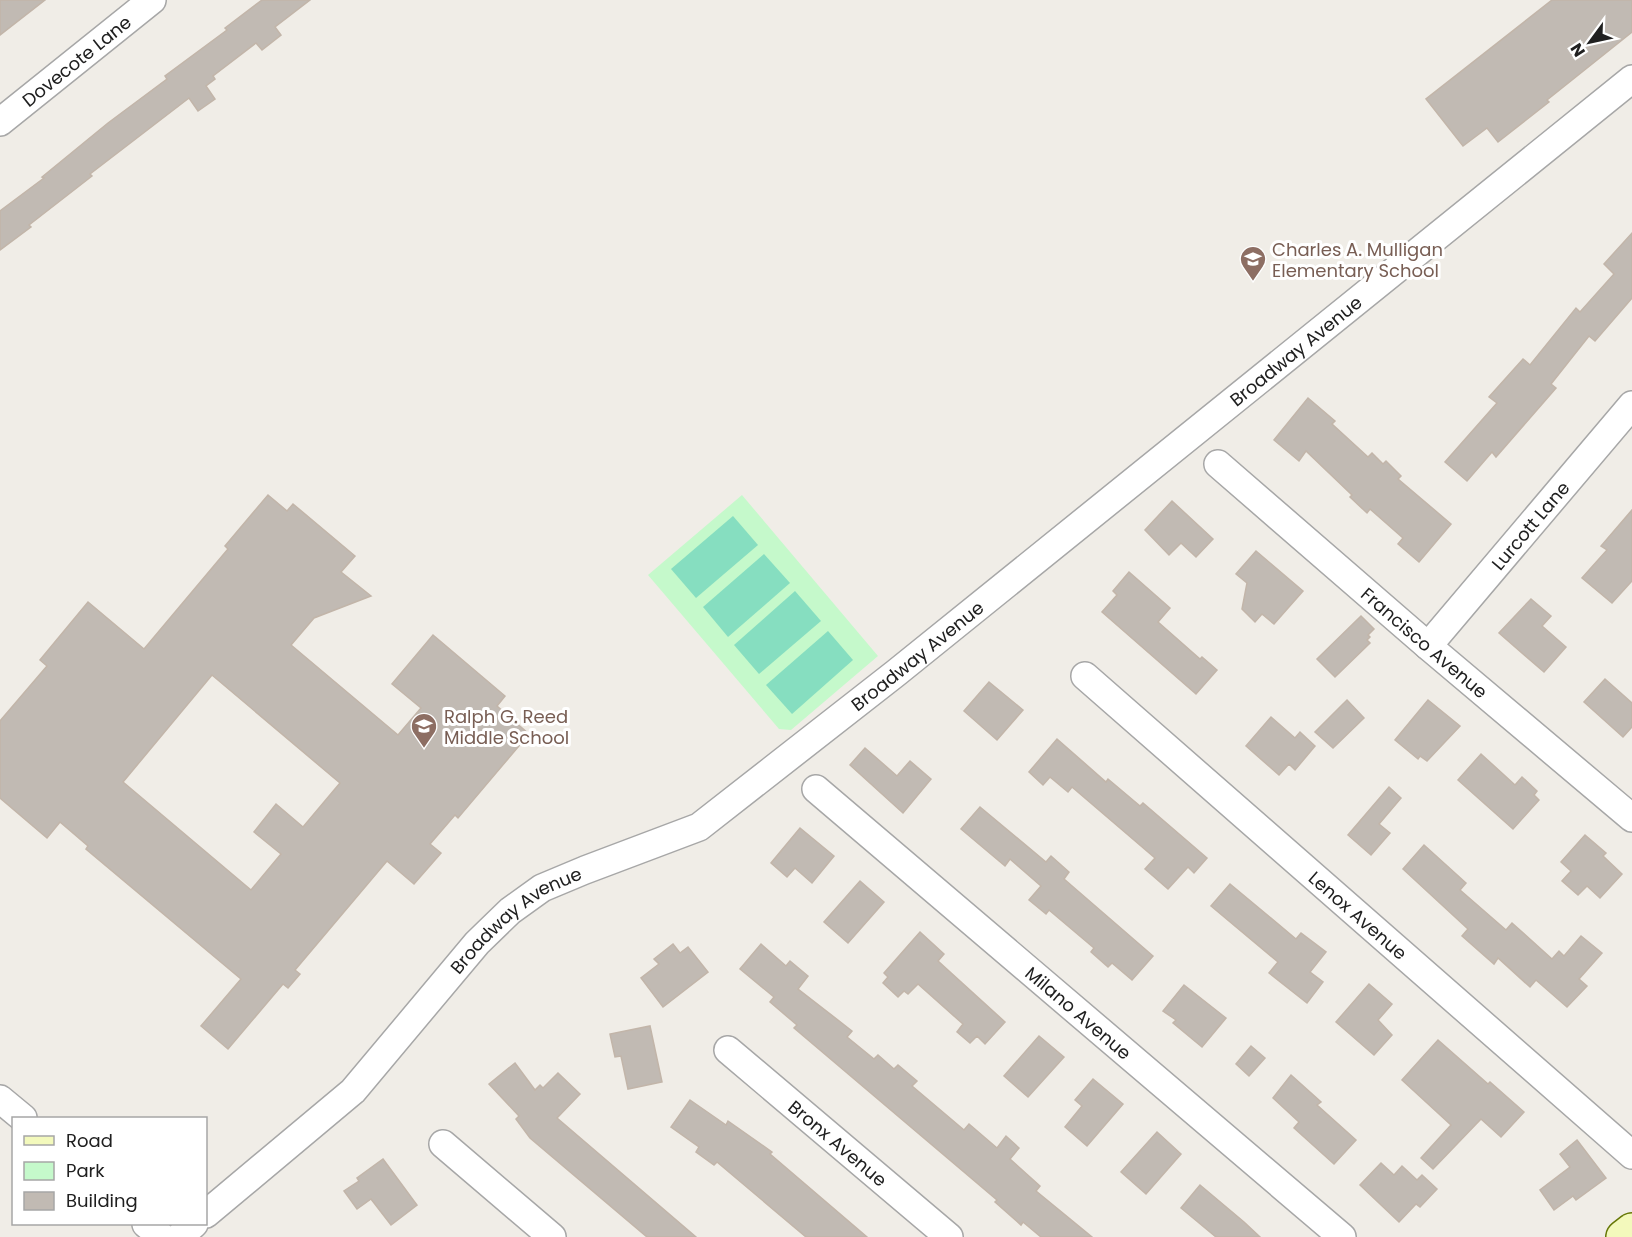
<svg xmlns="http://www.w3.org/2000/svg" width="1632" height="1237" viewBox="0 0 1632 1237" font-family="Poppins,sans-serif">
	<rect width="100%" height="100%" fill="#f0ede7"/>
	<polygon fill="#c5f9cb" points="742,495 878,656 791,730 779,729 648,575"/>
	<g fill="#86dec0">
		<polygon points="733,516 758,545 696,598 671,569"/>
		<polygon points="764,554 790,583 728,637 703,607"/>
		<polygon points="795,591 821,621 759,674 734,645"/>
		<polygon points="828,631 853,660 792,714 766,685"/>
	</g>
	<g fill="#c1bab3" stroke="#c2b5a9" stroke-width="1.5" fill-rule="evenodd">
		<polygon points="0,0 45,0 0,35"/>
		<polygon points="262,0 310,0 275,27 281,35 262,50 256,43 213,76 215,79 206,86 215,99 198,111 189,98 90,174 92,176 29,225 31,227 0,250 0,211 44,178 42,177 108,123 167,79 165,76 227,30 225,28"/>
		<polygon points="1552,0 1632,0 1632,32 1547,100 1549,102 1498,142 1487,128 1463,146 1426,99"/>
		<polygon points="1632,233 1632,298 1595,341 1589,336 1551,384 1556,388 1496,457 1492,452 1467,481 1445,462 1497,403 1489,397 1523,359 1530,365 1576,308 1580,312 1614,274 1604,264"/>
		<polygon points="1308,398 1335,421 1332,424 1368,457 1372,453 1383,464 1386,461 1401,476 1398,479 1451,524 1419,562 1398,544 1403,538 1370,509 1367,513 1350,497 1352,495 1306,451 1299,461 1274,440"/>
		<path d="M268,495L287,511L293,504L355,556L341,572L371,596L314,618L291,645L398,735L421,708L392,684L433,635L505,696L497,706L529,734L458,818L455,815L430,844L441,853L414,884L387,861L295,970L300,974L288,988L283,984L228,1049L201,1026L241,979L86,849L88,846L60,822L47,838L0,798V721L47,666L40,660L88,602L144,649L228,549L225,546ZM212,675L340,783L303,827L276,804L254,832L281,854L251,890L123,782Z"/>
		<polygon points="1172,501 1213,539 1196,557 1181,543 1169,555 1145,530"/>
		<polygon points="1632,510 1632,581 1612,603 1582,578 1607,550 1601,546"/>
		<polygon points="1256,551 1303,591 1274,624 1262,614 1255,622 1242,609 1247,583 1236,574"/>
		<polygon points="1129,572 1170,608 1158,622 1200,659 1202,657 1217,670 1196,694 1102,612 1117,595 1113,591"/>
		<polygon points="1531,599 1551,616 1542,626 1566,647 1544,672 1499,633"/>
		<polygon points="1361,616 1374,629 1368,635 1370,637 1367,640 1370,643 1335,677 1317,659"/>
		<polygon points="1605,679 1632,703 1632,727 1623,737 1584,702"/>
		<polygon points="989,682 1023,710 997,740 964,711"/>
		<polygon points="1347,700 1364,718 1333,748 1315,732"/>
		<polygon points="1428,700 1460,726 1427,761 1420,756 1418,759 1395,740"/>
		<polygon points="1271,717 1295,738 1300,732 1315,746 1295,770 1289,764 1279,775 1246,746"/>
		<polygon points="1057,739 1106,782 1108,779 1140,806 1143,803 1207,858 1194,873 1188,867 1168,889 1145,869 1155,858 1072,787 1068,792 1050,777 1043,785 1029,772"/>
		<polygon points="865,748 897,776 910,761 931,779 903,813 850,765"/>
		<polygon points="1481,754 1515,785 1522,777 1537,791 1534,795 1539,800 1513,829 1458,780"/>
		<polygon points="1389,787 1401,798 1379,824 1390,833 1371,855 1348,835"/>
		<polygon points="980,807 1046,862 1051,856 1069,872 1064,879 1153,956 1132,980 1112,963 1108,967 1091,952 1094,948 1049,910 1046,914 1029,900 1041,886 1010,859 1005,866 961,829"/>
		<polygon points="800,828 834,856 812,883 795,868 787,877 771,863"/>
		<polygon points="1585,835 1606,853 1603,856 1622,874 1600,898 1587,886 1578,895 1562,881 1571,871 1561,862"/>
		<polygon points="1424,845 1466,883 1460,890 1506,930 1512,923 1552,959 1559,951 1564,956 1581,936 1602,953 1579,979 1587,986 1567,1007 1536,980 1530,987 1498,958 1494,964 1462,936 1468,929 1403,869"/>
		<polygon points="860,881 884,902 848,943 824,922"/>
		<polygon points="1230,884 1296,939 1301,933 1326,952 1310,972 1323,982 1307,1003 1269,973 1278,962 1211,906"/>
		<polygon points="920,932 944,954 938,961 1005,1022 985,1044 977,1036 970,1043 957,1032 963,1024 918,984 908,994 904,991 898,997 883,983 888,977 884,973"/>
		<polygon points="673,944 680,953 688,947 708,972 663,1007 641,978 659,964 654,959"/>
		<polygon points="761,944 786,966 790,961 808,976 798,989 852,1031 847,1037 874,1059 878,1055 894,1069 898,1065 917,1081 912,1086 964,1130 969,1124 997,1148 1006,1136 1019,1148 1010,1159 1040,1186 1036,1191 1092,1237 1041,1237 1023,1222 1021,1225 995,1202 997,1200 794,1028 797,1025 770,1002 774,997 740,969"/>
		<polygon points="1369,984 1392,1004 1378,1020 1392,1035 1374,1055 1336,1022"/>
		<polygon points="1184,985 1226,1018 1202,1047 1173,1023 1176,1020 1163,1011"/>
		<polygon points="650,1026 662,1082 628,1089 621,1056 615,1057 610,1034"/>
		<polygon points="1039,1036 1064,1057 1028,1097 1004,1076"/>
		<polygon points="1438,1040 1488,1084 1490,1082 1524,1112 1501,1137 1481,1119 1433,1169 1421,1158 1451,1125 1402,1080"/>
		<polygon points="1251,1046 1265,1058 1249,1076 1236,1064"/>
		<polygon points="515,1063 535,1090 540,1085 543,1088 558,1073 580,1094 557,1118 696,1237 647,1237 530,1138 516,1119 519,1116 489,1084"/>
		<polygon points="1291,1075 1321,1102 1317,1105 1356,1140 1334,1164 1294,1128 1299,1122 1273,1098"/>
		<polygon points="1093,1079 1123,1104 1087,1146 1065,1127 1082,1106 1075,1100"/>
		<polygon points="690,1100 726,1125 728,1121 772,1152 770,1154 867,1237 806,1237 717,1162 714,1165 696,1152 699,1147 671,1127"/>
		<polygon points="1157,1132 1181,1154 1146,1194 1121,1172"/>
		<polygon points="1577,1140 1606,1178 1576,1200 1573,1196 1554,1210 1540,1190 1570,1167 1560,1154"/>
		<polygon points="383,1159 417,1205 391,1225 371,1199 357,1209 344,1191 359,1181 357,1178"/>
		<polygon points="1381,1163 1394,1175 1402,1166 1417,1180 1422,1175 1437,1189 1420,1207 1416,1204 1399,1222 1360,1185"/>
		<polygon points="1200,1185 1244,1222 1260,1237 1216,1237 1181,1208"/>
	</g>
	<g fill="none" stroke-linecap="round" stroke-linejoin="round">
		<g stroke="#a7a7a7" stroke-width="30">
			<g id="street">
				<path id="s1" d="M0,122L152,0"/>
				<path id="s2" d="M1218,464L1428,646L1632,818"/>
				<path id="s3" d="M1428,646L1632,405"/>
				<path id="s4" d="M1085,676L1632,1155"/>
				<path id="s5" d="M816,789L1342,1237"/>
				<path id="s6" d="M728,1050L949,1237"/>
				<polyline points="0,1099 23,1118"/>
				<polyline points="443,1144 552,1237"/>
				<path id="s7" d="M206,1214L353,1091L477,943L510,911L542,888L585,870L699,827L896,673L1632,79"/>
				<polyline points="146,1224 162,1237"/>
				<polyline points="179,1237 194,1224"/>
			</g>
		</g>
		<g stroke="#667706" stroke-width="36">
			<polyline id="secondary" points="1623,1237 1632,1230"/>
		</g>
		<use href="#street" stroke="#fff" stroke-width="27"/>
		<use href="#secondary" stroke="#f3f9bc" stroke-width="33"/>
	</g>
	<defs>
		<g id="school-pin" transform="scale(1.35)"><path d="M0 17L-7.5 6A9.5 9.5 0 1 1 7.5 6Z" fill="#8d6e63" stroke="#fff"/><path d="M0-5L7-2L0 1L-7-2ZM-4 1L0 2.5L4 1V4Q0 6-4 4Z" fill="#fff"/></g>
	</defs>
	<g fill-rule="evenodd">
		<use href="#school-pin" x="1253" y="259"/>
		<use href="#school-pin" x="424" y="726"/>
	</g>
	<g text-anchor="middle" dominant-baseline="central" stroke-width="6" stroke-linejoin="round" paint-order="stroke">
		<g font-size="18" fill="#202020" stroke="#fff">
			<text stroke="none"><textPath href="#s1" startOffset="98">Dovecote Lane</textPath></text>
			<text stroke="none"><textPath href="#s7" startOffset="1402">Broadway Avenue</textPath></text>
			<text stroke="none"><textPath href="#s3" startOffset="158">Lurcott Lane</textPath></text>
			<text stroke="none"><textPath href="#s2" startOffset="273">Francisco Avenue</textPath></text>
			<text stroke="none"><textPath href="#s7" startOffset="916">Broadway Avenue</textPath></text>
			<text stroke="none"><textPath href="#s4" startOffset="363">Lenox Avenue</textPath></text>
			<text stroke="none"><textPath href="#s7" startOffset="430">Broadway Avenue</textPath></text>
			<text stroke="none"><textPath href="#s5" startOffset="345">Milano Avenue</textPath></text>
			<text stroke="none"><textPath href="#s6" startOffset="144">Bronx Avenue</textPath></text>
		</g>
		<g font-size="18" fill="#785e54" stroke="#fff" text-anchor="start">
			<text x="1272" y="249">Charles A. Mulligan<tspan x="1272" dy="21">Elementary School</tspan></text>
			<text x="444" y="716">Ralph G. Reed<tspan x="444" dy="21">Middle School</tspan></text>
		</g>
	</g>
	<rect x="12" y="1117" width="195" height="108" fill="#ffffff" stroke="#a6a6a6" stroke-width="1.5"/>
	<rect x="24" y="1136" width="30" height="9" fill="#f3f9bc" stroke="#a6a6a6" stroke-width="1.5"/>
	<text x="66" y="1147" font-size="18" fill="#202020">Road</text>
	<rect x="24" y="1162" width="30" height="18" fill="#c5f9cb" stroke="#a6a6a6" stroke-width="1.5"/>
	<text x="66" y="1177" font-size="18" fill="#202020">Park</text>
	<rect x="24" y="1192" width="30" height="18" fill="#c1bab3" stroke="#a6a6a6" stroke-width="1.5"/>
	<text x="66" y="1207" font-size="18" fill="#202020">Building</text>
	<g transform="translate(1590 42) rotate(237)" stroke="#ffffff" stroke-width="4.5" paint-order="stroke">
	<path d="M0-4.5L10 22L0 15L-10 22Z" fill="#202020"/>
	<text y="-9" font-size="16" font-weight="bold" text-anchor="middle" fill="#202020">N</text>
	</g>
</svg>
